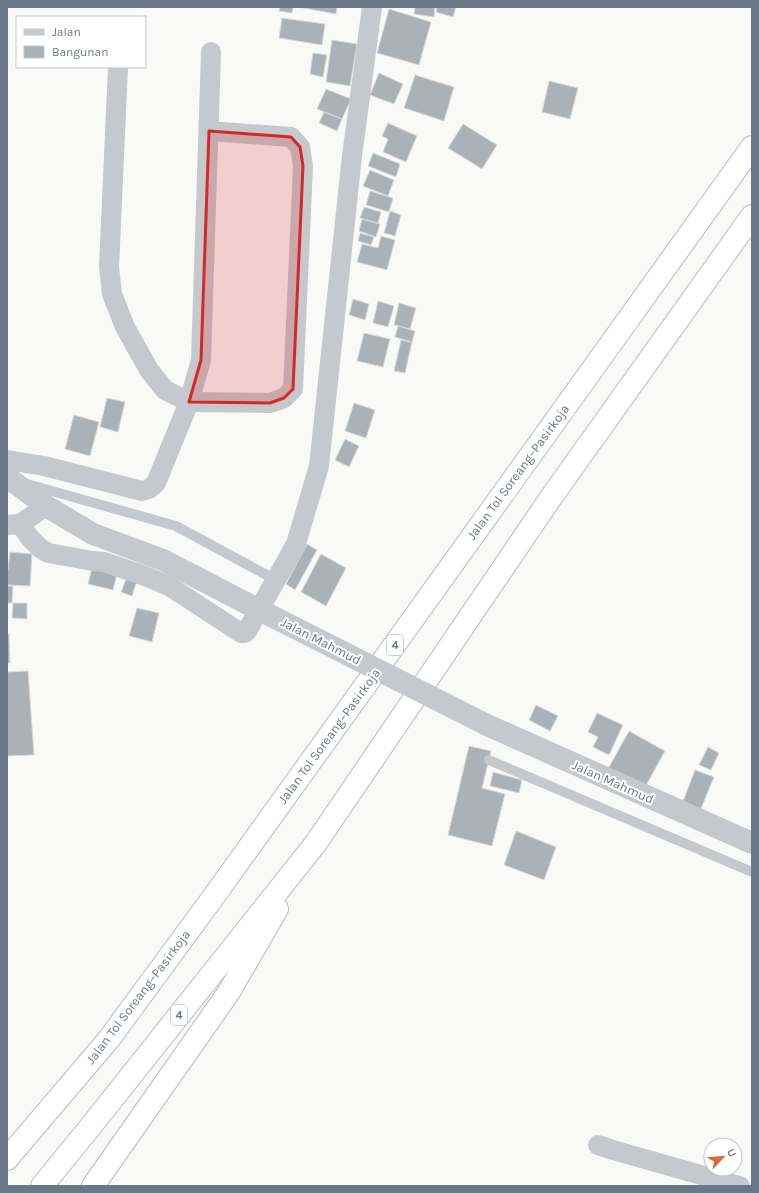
<svg xmlns="http://www.w3.org/2000/svg" width="759" height="1193" viewBox="0 0 759 1193" font-family="Karla,sans-serif">
	<rect width="100%" height="100%" fill="#f9f9f7"/>
	<g fill="#aab1b7" stroke="#dbdbd9">
		<polygon points="280,7 293,7 292,13 279,11"/>
		<polygon points="298,7 337,7 336,14"/>
		<polygon points="415,7 435,7 434,17 414,14"/>
		<polygon points="437,7 456,7 453,17 436,12"/>
		<polygon points="389,9 431,22 419,65 377,53"/>
		<polygon points="282,18 325,24 322,45 279,38"/>
		<polygon points="332,40 357,44 350,86 326,82"/>
		<polygon points="313,53 327,55 323,77 310,74"/>
		<polygon points="379,73 403,84 394,104 370,95"/>
		<polygon points="415,75 454,87 444,121 404,108"/>
		<polygon points="549,81 578,88 570,119 542,112"/>
		<polygon points="326,89 351,99 342,119 317,109"/>
		<polygon points="324,112 342,119 337,131 319,123"/>
		<polygon points="388,123 417,136 406,162 383,152 388,139 382,136"/>
		<polygon points="463,124 497,145 482,169 448,148"/>
		<polygon points="373,153 400,164 396,177 368,166"/>
		<polygon points="370,170 394,180 388,196 363,186"/>
		<polygon points="370,191 393,198 389,212 366,205"/>
		<polygon points="364,207 381,212 378,223 360,218"/>
		<polygon points="390,211 401,215 395,236 384,233"/>
		<polygon points="362,219 380,224 376,237 359,231"/>
		<polygon points="360,233 374,237 371,245 358,241"/>
		<polygon points="381,236 395,240 387,270 357,262 362,244 378,248"/>
		<polygon points="353,299 369,304 365,320 349,315"/>
		<polygon points="378,301 394,306 388,327 373,323"/>
		<polygon points="399,303 416,308 410,329 394,325"/>
		<polygon points="398,326 415,331 412,342 395,337"/>
		<polygon points="364,333 390,339 383,367 357,361"/>
		<polygon points="401,340 412,342 405,373 394,371"/>
		<polygon points="107,398 125,402 118,432 100,427"/>
		<polygon points="354,403 375,410 366,438 345,431"/>
		<polygon points="74,415 99,422 90,456 65,449"/>
		<polygon points="345,439 359,446 349,467 335,460"/>
		<polygon points="307,544 317,550 295,590 286,584"/>
		<polygon points="10,552 32,554 30,586 7,585 7,570 8,570"/>
		<polygon points="321,554 346,568 326,606 301,592"/>
		<polygon points="93,564 118,570 113,590 88,584"/>
		<polygon points="127,577 137,581 132,596 121,592"/>
		<polygon points="7,586 13,586 12,603 7,603"/>
		<polygon points="13,603 27,603 27,619 12,618"/>
		<polygon points="137,608 159,613 152,642 129,636"/>
		<polygon points="7,634 9,634 10,663 7,663"/>
		<polygon points="28,671 34,755 7,756 7,672"/>
		<polygon points="536,705 558,716 550,731 529,720"/>
		<polygon points="597,713 623,725 609,755 593,747 598,737 588,732"/>
		<polygon points="629,731 665,751 644,789 608,769"/>
		<polygon points="469,746 491,751 482,788 505,794 492,846 448,835"/>
		<polygon points="708,747 719,753 711,770 699,765"/>
		<polygon points="695,770 714,777 700,811 682,804"/>
		<polygon points="493,772 522,780 519,793 490,786"/>
		<polygon points="516,831 556,847 544,880 504,865"/>
	</g>
	<g fill="none" stroke-linecap="round" stroke-linejoin="round">
		<g stroke="#b8bbbe" stroke-width="24">
			<g id="motorway">
				<polyline points="7,1159 109,1039 217,892 752,147"/>
				<polyline points="42,1186 91,1126 316,843 552,496 752,216"/>
				<polyline points="93,1186 229,992 277,909"/>
			</g>
		</g>
		<g stroke="#c5c8cc" stroke-width="10">
			<polyline points="27,484 176,526 276,580"/>
			<polyline points="489,760 752,872"/>
		</g>
		<g stroke="#c5c8cc" stroke-width="20">
			<polyline points="118,67 109,267 112,294 125,327 149,370 165,390 189,402 270,403 284,398 293,389 303,166 300,147 291,137 209,131"/>
			<polyline points="7,460 44,466 142,491 149,489 156,483 189,402 201,360 211,52"/>
			<polyline points="20,524 30,538 40,548 48,553 93,561 104,562 145,576 169,586 241,633 245,633 247,631 296,544 319,466 352,156 372,7"/>
			<polyline points="7,525 20,524 46,506"/>
			<polyline points="598,1145 613,1150 740,1186"/>
		</g>
		<g stroke="#c5c8cc" stroke-width="22">
			<polyline points="7,477 46,506 93,534 163,560 246,603"/>
			<polyline points="487,725 752,843"/>
		</g>
		<use href="#motorway" stroke="#fff" stroke-width="22"/>
		<polyline stroke="#c5c8cc" stroke-width="22" points="246,603 487,725"/>
	</g>
	<path fill="#d62828" fill-opacity="0.2" stroke="#d62828" stroke-width="3" stroke-linejoin="round" d="M209,131L291,137L300,147L303,166L293,389L284,398L270,403L189,402L201,360Z"/>
	<g text-anchor="middle" dominant-baseline="central" stroke-width="4" stroke-linejoin="round" paint-order="stroke">
		<g fill="#fff" stroke="#97a0aa" stroke-width="1">
			<rect x="387" y="635" width="16" height="20" rx="3"/>
			<rect x="171" y="1005" width="16" height="20" rx="3"/>
		</g>
		<g font-size="12" font-weight="bold" fill="#6a7786">
			<text x="395" y="645">4</text>
			<text x="179" y="1015">4</text>
		</g>
		<g font-size="13" fill="#6a7786" stroke="#fff">
			<text transform="translate(518 472) rotate(-54)">Jalan Tol Soreang–Pasirkoja</text>
			<text transform="translate(321 641) rotate(27)">Jalan Mahmud</text>
			<text transform="translate(329 736) rotate(-54)">Jalan Tol Soreang–Pasirkoja</text>
			<text transform="translate(613 782) rotate(24)">Jalan Mahmud</text>
			<text transform="translate(138 997) rotate(-53)">Jalan Tol Soreang–Pasirkoja</text>
		</g>
	</g>
	<rect width="759" height="1193" fill="none" stroke="#6a7786" stroke-width="16"/>
	<rect x="16" y="16" width="130" height="52" fill="#ffffff" stroke="#c3c9cf"/>
	<rect x="24" y="29" width="20" height="6" fill="#c5c8cc" stroke="#c3c9cf"/>
	<text x="52" y="36" font-size="12" fill="#6a7786">Jalan</text>
	<rect x="24" y="46" width="20" height="12" fill="#aab1b7" stroke="#c3c9cf"/>
	<text x="52" y="56" font-size="12" fill="#6a7786">Bangunan</text>
	<g transform="translate(723 1157) rotate(64)"><circle r="19" fill="#ffffff" stroke="#c3c9cf"/>
	<path d="M0-3L7 15L0 10L-7 15Z" fill="#d76a39"/>
	<text y="-6" font-size="11" font-weight="bold" text-anchor="middle" fill="#6a7786">U</text>
	</g>
</svg>
